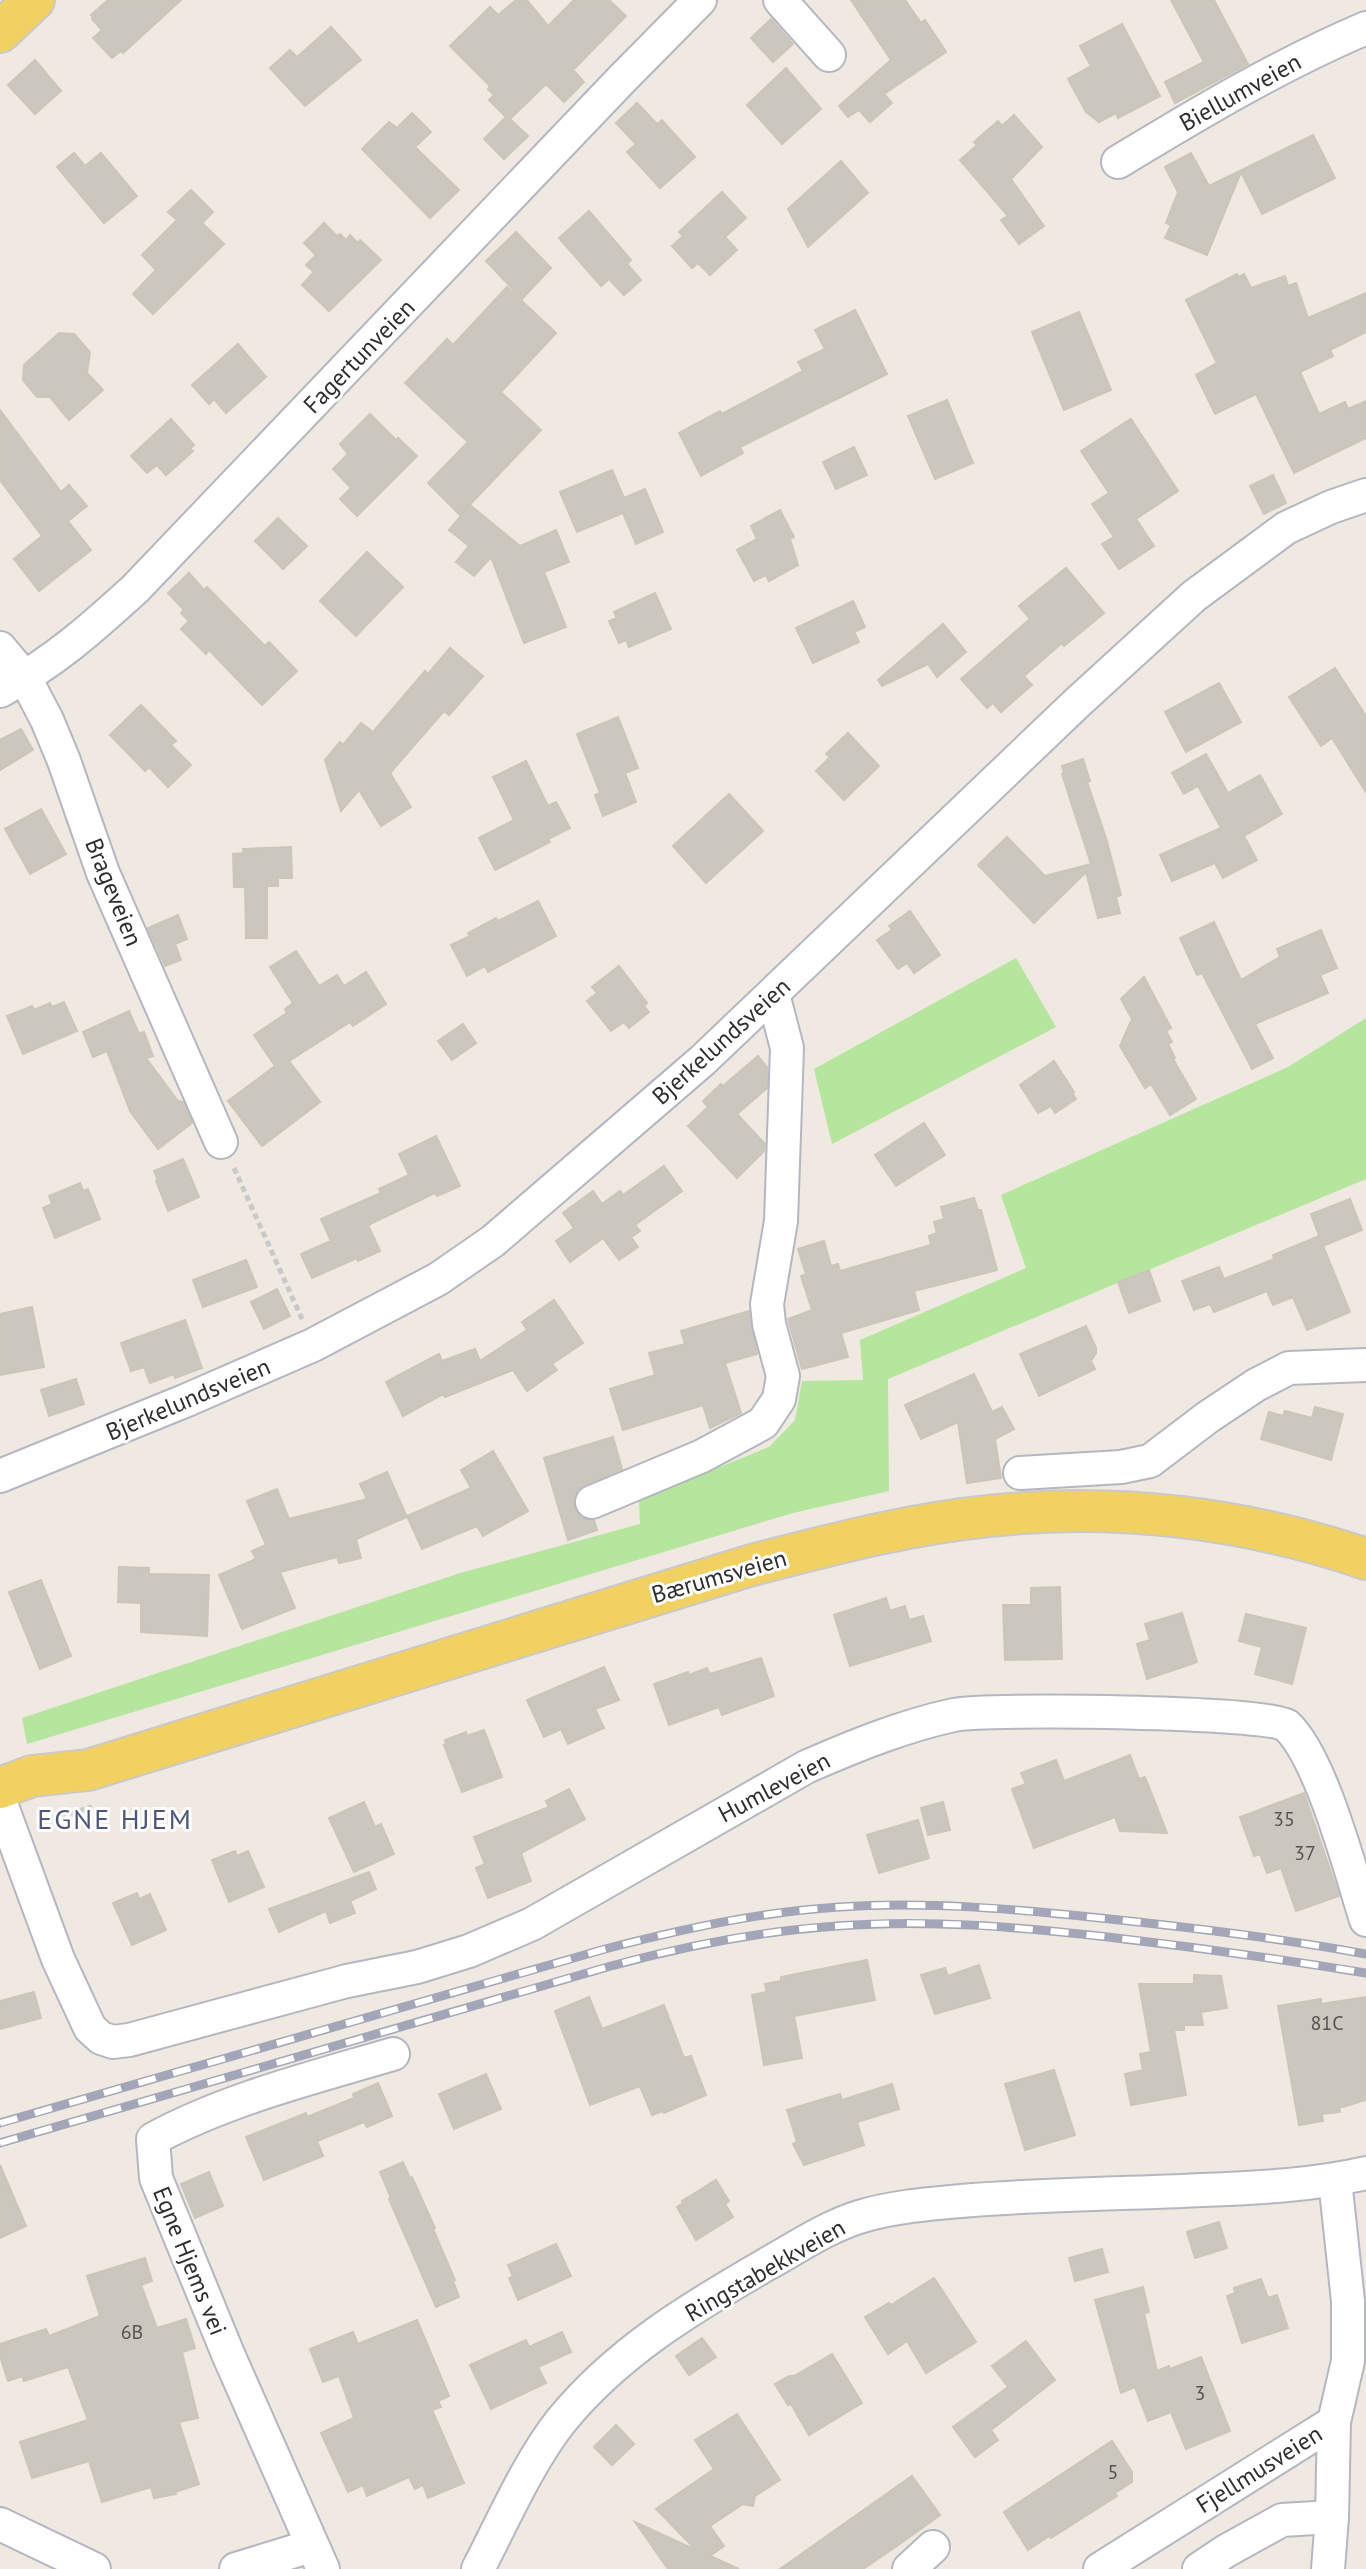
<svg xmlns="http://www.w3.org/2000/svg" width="1366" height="2569" viewBox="0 0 1366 2569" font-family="'PT Sans',sans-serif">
	<rect width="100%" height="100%" fill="#efe9e1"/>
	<g fill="#b6e59e">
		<polygon points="1016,958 1056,1027 832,1144 814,1069"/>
		<polygon points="1366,1018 1366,1179 888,1379 889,1491 793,1513 27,1744 22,1718 460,1573 640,1524 639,1500 769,1447 795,1420 802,1381 863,1380 860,1340 1026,1268 1001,1195 1288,1067"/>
	</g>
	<g fill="#cbc7bf" stroke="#cbc5ba" stroke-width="2">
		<polygon points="108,0 181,0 123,53 121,51 112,58 93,38 102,30 92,19 93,17 91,15"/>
		<polygon points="516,0 527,0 548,26 574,0 609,0 626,16 573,70 584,82 564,102 546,84 510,119 528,136 504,159 484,139 506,117 489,100 494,95 488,89 490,86 450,46 490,7 498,15"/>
		<polygon points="851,0 905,0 921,23 925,20 946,52 884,94 892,103 870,122 859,110 848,117 839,106 891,60"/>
		<polygon points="1171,0 1214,0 1248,64 1175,103 1165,82 1204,62"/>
		<polygon points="771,19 793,44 773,62 751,38"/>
		<polygon points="1122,24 1160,96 1118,118 1116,113 1099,122 1086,112 1068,79 1091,66 1080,46"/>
		<polygon points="331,27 361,60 305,106 270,68 290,50 297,57"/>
		<polygon points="35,60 61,91 35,114 8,85"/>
		<polygon points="786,68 821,109 782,144 747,105"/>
		<polygon points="637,103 657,124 662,120 695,157 660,188 627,152 636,144 616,123"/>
		<polygon points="412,113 431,132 415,147 459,190 430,218 362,149 389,122 397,128"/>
		<polygon points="1014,115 1042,147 1011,179 1044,226 1019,244 1001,220 1008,216 960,160 977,145 974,142 998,121 1002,126"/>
		<polygon points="1313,135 1335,178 1262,214 1241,172 1207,255 1165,238 1171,225 1166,223 1178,192 1165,167 1191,153 1209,186"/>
		<polygon points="74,153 85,166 101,153 137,196 104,223 57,167"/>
		<polygon points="841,161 868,193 808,247 788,209"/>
		<polygon points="191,190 213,212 202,223 224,244 153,314 133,294 156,270 142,255 177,220 168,212"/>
		<polygon points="722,192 746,218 725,237 737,250 710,275 698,263 692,268 672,246 683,236 679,232"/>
		<polygon points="589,211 631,260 627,264 641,280 624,295 609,279 601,286 559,238"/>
		<polygon points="324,223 337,236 340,234 346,240 350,235 358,243 360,240 381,260 329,311 302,285 314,272 306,265 316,255 304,243"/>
		<polygon points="516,232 551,268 522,299 486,261"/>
		<polygon points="1237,274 1239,277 1244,274 1251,288 1285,276 1288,286 1296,283 1308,318 1366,293 1366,332 1330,350 1333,356 1300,372 1319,414 1345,402 1348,409 1366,401 1366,438 1294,473 1256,394 1215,414 1196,375 1217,363 1186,300"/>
		<polygon points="507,287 556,333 501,392 541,430 460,515 428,483 468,442 405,383 447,339 453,345"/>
		<polygon points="855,310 887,374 740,447 743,453 701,476 679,433 720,411 722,414 803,371 798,362 825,349 815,330"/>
		<polygon points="1079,312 1111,390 1064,410 1032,332"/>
		<polygon points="59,333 74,334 90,352 87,373 103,390 69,420 50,397 37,397 23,380 24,365"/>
		<polygon points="238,344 266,377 226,413 214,399 209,404 192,385"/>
		<polygon points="947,400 973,463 935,479 908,416"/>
		<polygon points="0,410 61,492 69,485 87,506 68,521 91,550 39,591 14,559 42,536 0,480"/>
		<polygon points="370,414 396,440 398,438 417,456 357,516 340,499 351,488 333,469 348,454 340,444"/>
		<polygon points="171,419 194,445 190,449 193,451 166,475 157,465 147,473 131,456"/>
		<polygon points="1131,419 1178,491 1136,519 1154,546 1119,569 1102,544 1114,537 1092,504 1109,493 1081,451"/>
		<polygon points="854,447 867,475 836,489 823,462"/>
		<polygon points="612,470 624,498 645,489 663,532 636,544 623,513 577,532 560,492"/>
		<polygon points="1273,475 1286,503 1264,514 1250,486"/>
		<polygon points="470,505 520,546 556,530 569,562 544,572 566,627 524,643 491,557 474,576 456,562 469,546 449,530"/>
		<polygon points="780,510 794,537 790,539 798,565 769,581 766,575 754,581 737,550 757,539 751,526"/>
		<polygon points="278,518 307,546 283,569 255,541"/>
		<polygon points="367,552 403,587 356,636 320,601"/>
		<polygon points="1066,568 1104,613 1064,646 1062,643 1024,676 1032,685 1001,712 993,703 987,708 961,679 1030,619 1019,606"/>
		<polygon points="189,573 204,590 207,587 265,646 269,642 297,671 262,705 209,650 206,654 181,629 189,621 181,613 184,610 168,593"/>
		<polygon points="655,593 671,629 629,647 626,640 619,643 609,621 617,618 614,612"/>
		<polygon points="853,601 865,627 854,632 859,642 813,663 796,628"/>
		<polygon points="943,624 966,652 937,677 928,664 882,686 878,680"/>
		<polygon points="450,648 483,676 449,715 444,711 390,773 411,807 381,826 359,790 341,811 325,760 340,742 343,745 361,723 373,732 425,671 428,674"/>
		<polygon points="1335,668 1366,716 1366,792 1332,738 1321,746 1289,697"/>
		<polygon points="1219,683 1241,722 1186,752 1165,712"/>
		<polygon points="141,705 176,741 171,745 191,765 168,787 149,767 145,771 110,735"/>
		<polygon points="618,717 638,768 625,773 636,802 603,816 595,795 600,793 577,734"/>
		<polygon points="21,729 33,750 0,770 0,740"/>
		<polygon points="848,733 879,766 844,800 816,771 830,757 826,754"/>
		<polygon points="1206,754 1228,793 1260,775 1282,814 1244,836 1257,860 1223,878 1215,863 1172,881 1160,855 1221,828 1198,786 1184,794 1172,773"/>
		<polygon points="1083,759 1090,781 1087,782 1106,838 1121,895 1116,897 1120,913 1098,918 1086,872 1034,923 978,865 1007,837 1045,876 1091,864 1062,774 1064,773 1062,766"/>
		<polygon points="526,761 548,806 556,802 570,828 548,839 550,842 495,870 479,838 514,820 493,777"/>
		<polygon points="729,794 763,831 706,883 673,846"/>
		<polygon points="41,809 66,854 30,874 5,829"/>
		<polygon points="291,847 292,878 278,878 278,886 267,886 267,938 246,938 245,887 234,887 233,854 244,853 243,849"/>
		<polygon points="538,901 556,936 488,972 485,966 467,976 451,945 470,936 468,933 496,918 498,921"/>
		<polygon points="910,911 940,955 914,973 907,963 898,969 877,940 892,930 889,926"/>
		<polygon points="178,915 187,939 175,944 181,960 165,966 148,928"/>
		<polygon points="1214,922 1241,980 1280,957 1277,949 1321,930 1337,968 1320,975 1328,993 1255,1024 1273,1058 1252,1069 1202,973 1197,975 1180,938"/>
		<polygon points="296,951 319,986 337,975 344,986 366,972 386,1004 353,1026 350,1022 289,1061 320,1102 262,1146 228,1101 275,1066 254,1035 287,1013 285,1009 293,1003 270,967"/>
		<polygon points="619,966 647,1003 644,1006 649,1012 629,1028 624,1022 611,1031 587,1001 597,993 592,987"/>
		<polygon points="1144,977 1171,1028 1166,1031 1172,1042 1168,1044 1175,1058 1173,1059 1196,1099 1170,1115 1151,1084 1145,1088 1120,1046 1132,1019 1121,999"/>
		<polygon points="64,1002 77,1031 23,1054 7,1016 32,1006 34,1010 50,1003 52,1007"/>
		<polygon points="129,1011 139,1034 144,1032 153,1056 146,1058 178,1101 183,1102 192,1123 158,1149 130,1111 107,1051 93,1057 83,1032"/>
		<polygon points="463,1024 476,1043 452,1060 438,1041"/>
		<polygon points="758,1056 767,1067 767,1088 737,1114 765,1144 764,1151 737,1178 688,1126 708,1107 703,1101 721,1084 723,1086"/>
		<polygon points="1054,1061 1074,1092 1072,1093 1076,1099 1055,1113 1051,1106 1038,1113 1020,1085"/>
		<polygon points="924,1123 945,1155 896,1186 875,1155"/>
		<polygon points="436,1136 460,1186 437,1196 435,1193 368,1225 380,1251 358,1261 357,1258 312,1278 301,1254 331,1241 321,1219 381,1193 379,1189 409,1175 399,1154"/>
		<polygon points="183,1159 199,1197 168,1211 156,1181 158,1180 154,1171"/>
		<polygon points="664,1166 682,1191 635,1225 640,1231 631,1237 638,1247 619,1260 603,1238 570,1262 556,1241 574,1228 563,1213 593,1191 602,1204 620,1191 623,1195"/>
		<polygon points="80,1183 83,1191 88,1189 100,1219 55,1238 43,1208 52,1204 49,1196"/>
		<polygon points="974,1198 978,1210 981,1210 997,1270 914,1291 919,1310 841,1333 848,1357 802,1369 788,1319 812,1310 801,1276 806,1274 798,1249 824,1241 831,1266 838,1264 840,1271 931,1245 929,1236 937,1233 934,1222 944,1219 941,1207"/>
		<polygon points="1350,1199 1362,1230 1323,1246 1311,1214"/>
		<polygon points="1319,1236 1350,1312 1307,1330 1293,1297 1273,1305 1267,1291 1214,1312 1210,1304 1194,1310 1182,1281 1219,1267 1224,1279 1274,1259 1273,1255"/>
		<polygon points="246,1260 257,1287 203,1307 193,1280"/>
		<polygon points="1149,1270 1160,1301 1129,1313 1118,1282"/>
		<polygon points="277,1289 290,1316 264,1329 251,1302"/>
		<polygon points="554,1300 583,1343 552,1364 557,1370 527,1391 513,1370 445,1397 443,1394 403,1416 386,1382 439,1354 442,1361 475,1349 480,1361 527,1330 522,1322"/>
		<polygon points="32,1307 44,1367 0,1375 0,1314"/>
		<polygon points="749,1311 757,1354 725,1363 741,1413 710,1428 703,1405 623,1430 610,1389 655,1375 649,1353 685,1344 681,1331"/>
		<polygon points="185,1320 202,1368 175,1378 174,1374 150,1383 144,1367 131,1371 121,1343"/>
		<polygon points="1086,1326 1096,1348 1096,1353 1091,1361 1095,1369 1039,1396 1020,1354"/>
		<polygon points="974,1374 992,1412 1002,1407 1014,1429 995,1439 1001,1478 967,1483 958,1422 921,1439 905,1405"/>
		<polygon points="76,1379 84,1404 49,1416 41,1390"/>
		<polygon points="1315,1407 1343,1414 1331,1460 1261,1439 1269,1412 1283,1416 1285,1411 1312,1418"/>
		<polygon points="613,1437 622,1469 584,1485 577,1490 573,1499 575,1510 581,1518 594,1520 597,1530 568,1540 544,1458"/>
		<polygon points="493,1451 528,1511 483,1536 477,1526 422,1549 407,1516 471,1488 461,1470"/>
		<polygon points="387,1472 407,1517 356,1539 361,1558 339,1563 337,1557 280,1572 295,1608 242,1629 219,1575 256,1559 252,1551 266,1545 247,1501 277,1489 289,1519 367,1499 360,1484"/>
		<polygon points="119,1567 149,1568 149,1574 209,1575 207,1636 141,1632 141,1603 118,1602"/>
		<polygon points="41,1580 71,1656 40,1669 9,1592"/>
		<polygon points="1060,1587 1062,1659 1005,1660 1003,1605 1031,1605 1031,1588"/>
		<polygon points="886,1598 890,1611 905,1606 909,1620 923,1616 931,1641 850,1666 834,1615"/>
		<polygon points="1182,1613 1197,1662 1147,1679 1137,1644 1150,1640 1145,1624"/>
		<polygon points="1246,1614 1306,1628 1292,1684 1255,1674 1262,1647 1239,1641"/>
		<polygon points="761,1658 774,1696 722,1715 719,1707 669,1725 654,1684 688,1672 689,1675 707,1668 710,1674"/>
		<polygon points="604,1667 619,1700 595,1709 604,1728 568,1744 561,1729 544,1737 527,1700"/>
		<polygon points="484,1730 502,1777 462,1792 444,1745 446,1744 445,1740 466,1732 467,1736"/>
		<polygon points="1130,1755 1139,1779 1145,1777 1167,1833 1120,1831 1115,1817 1034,1848 1012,1789 1026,1784 1021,1773 1056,1760 1064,1781"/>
		<polygon points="569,1789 585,1819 521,1853 531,1881 488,1898 476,1868 485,1864 474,1837 549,1807 546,1801"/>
		<polygon points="1304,1793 1339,1896 1296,1911 1281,1868 1267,1873 1260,1854 1254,1856 1240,1817"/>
		<polygon points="364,1802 375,1827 381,1824 394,1854 354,1872 329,1818"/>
		<polygon points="943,1802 950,1830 928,1835 921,1808"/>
		<polygon points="918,1820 929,1858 879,1873 867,1835"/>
		<polygon points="235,1851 237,1856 248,1851 264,1887 229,1902 212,1860"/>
		<polygon points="369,1872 376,1889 350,1901 355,1913 330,1923 326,1911 279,1932 269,1909"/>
		<polygon points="137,1893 139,1899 150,1894 166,1930 132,1945 113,1903"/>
		<polygon points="867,1960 875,2000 794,2016 802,2058 764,2065 752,1995 767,1992 765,1984 781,1981 781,1977"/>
		<polygon points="979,1965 990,1998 935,2014 921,1975 945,1968 948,1976"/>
		<polygon points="1194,1975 1221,1976 1227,2008 1201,2012 1203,2025 1184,2025 1184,2030 1174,2030 1186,2095 1131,2105 1125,2074 1143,2070 1140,2054 1151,2052 1139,1984 1194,1984"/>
		<polygon points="34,1992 41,2018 0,2029 0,2001"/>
		<polygon points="589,1997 602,2029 664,2005 684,2058 691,2056 706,2095 664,2113 663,2111 652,2115 640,2086 590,2105 555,2011"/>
		<polygon points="1366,1997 1366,2100 1339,2108 1340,2112 1322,2114 1323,2121 1299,2125 1278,2006 1321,1999 1321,2004"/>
		<polygon points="1054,2070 1075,2135 1025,2150 1005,2084"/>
		<polygon points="486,2074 501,2109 454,2129 439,2094"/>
		<polygon points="378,2083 392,2116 367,2127 364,2122 317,2141 323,2156 264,2180 246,2137 306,2113 307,2117 354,2098 353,2094"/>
		<polygon points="892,2084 899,2109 857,2122 864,2145 804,2165 793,2144 797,2142 787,2110 840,2094 842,2100"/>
		<polygon points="403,2162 410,2178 412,2177 435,2228 433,2229 455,2280 453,2281 459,2297 436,2307 389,2199 391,2198 380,2172"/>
		<polygon points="0,2165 26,2226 0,2238"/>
		<polygon points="209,2172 223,2206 195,2218 181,2184"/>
		<polygon points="716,2180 729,2201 725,2204 733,2217 696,2240 677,2207 683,2203 682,2201"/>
		<polygon points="1219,2222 1227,2248 1195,2258 1187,2232"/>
		<polygon points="556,2244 571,2276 518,2300 509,2278 513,2277 508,2265"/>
		<polygon points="1102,2249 1108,2272 1075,2281 1069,2258"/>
		<polygon points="145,2258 152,2281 141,2285 157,2328 186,2319 195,2348 182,2352 198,2418 179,2422 199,2484 175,2492 176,2494 154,2498 151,2487 102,2502 89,2461 32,2478 20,2442 88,2420 68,2367 24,2381 22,2376 8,2381 0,2356 0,2344 46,2329 49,2336 100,2316 87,2276"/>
		<polygon points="934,2278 976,2342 926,2373 907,2341 888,2354 865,2317 889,2303 891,2305"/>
		<polygon points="1261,2279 1268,2298 1277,2295 1288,2328 1242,2343 1227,2296 1235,2293 1234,2288"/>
		<polygon points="1143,2287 1149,2312 1144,2313 1157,2371 1169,2366 1170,2369 1201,2357 1230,2431 1186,2449 1171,2412 1148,2421 1135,2387 1121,2393 1095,2300"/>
		<polygon points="417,2320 449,2396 438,2401 441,2407 432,2410 464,2483 428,2498 423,2485 415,2489 409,2477 367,2496 363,2485 348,2492 321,2433 354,2418 339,2376 323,2382 310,2349 353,2332 358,2344"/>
		<polygon points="562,2332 571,2352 538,2367 546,2383 491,2409 470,2365 526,2340 529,2347"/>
		<polygon points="702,2338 716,2357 689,2375 676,2356"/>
		<polygon points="1026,2341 1055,2380 991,2430 998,2440 975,2457 953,2427 1008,2387 992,2366"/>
		<polygon points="832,2354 862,2403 809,2435 791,2404 788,2405 775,2384 789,2376 794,2376"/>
		<polygon points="737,2414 780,2480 755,2496 753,2506 743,2504 710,2526 724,2546 710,2556 739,2569 668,2569 635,2522 696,2550 656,2509 714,2469 695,2440"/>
		<polygon points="616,2425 634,2444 612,2465 594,2447"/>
		<polygon points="1112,2441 1132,2472 1132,2482 1115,2493 1117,2496 1051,2538 1049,2536 1028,2550 1004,2512"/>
		<polygon points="912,2476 940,2515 897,2546 863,2569 780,2569"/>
	</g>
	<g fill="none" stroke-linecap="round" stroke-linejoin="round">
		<g stroke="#b4b7c1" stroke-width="36">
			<g id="minor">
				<polyline points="780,0 829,55"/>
				<path d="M1118,162C1199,113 1279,65 1366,28"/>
				<polyline points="0,648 25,678 47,720 64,761 103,873 221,1142"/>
				<path d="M0,691C53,663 91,629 135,589L622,79L700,0"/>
				<polyline points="1020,1473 1121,1467 1150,1461 1208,1417 1256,1385 1289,1368 1366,1365"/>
				<polyline points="0,1476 187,1400 313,1345 438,1279 493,1241 703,1060 1078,702 1194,596 1286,528 1331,507 1366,495"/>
				<polyline points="592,1502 702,1456 763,1423 779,1399 783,1376 769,1324 767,1304 781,1221 787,1048 773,994"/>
				<path d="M0,1801L58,1959L90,2028L101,2038L113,2042L129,2040L347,1981L417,1967L469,1951L532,1924L806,1767C854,1746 903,1726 954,1715C987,1708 1270,1712 1286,1725C1321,1756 1351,1873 1366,1920"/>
				<polyline points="0,2524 94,2569"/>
				<polyline points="236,2569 311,2546"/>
				<path d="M323,2569L228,2354L156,2178L153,2139C227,2099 312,2078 393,2054"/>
				<path d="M478,2569C502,2523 529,2461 561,2421C617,2352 691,2308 767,2264C796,2248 827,2227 859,2217C891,2207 928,2204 961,2201C1041,2194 1123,2194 1203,2190C1258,2188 1313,2185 1366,2173"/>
				<polyline points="909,2569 933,2547"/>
				<polyline points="1100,2569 1334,2422 1348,2361 1348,2301 1335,2180"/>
				<polyline points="1199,2569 1226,2551 1282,2520 1332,2517"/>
				<polyline points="1328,2569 1332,2517 1334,2422"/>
			</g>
		</g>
		<g stroke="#c9c9c9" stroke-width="44">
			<g id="major">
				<polyline points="0,32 34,0"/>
				<path d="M0,1788L32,1776L88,1770L752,1565C830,1545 908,1524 989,1516C1116,1502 1246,1518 1366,1559"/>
			</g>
		</g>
		<g stroke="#c9c9c9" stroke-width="5" stroke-dasharray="6 4" stroke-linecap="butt">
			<polyline points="234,1168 302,1319"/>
			<polyline points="40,1822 92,1807"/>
		</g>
		<use href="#minor" stroke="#fff" stroke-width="32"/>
		<use href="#major" stroke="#f2d163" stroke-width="40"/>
		<g stroke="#a3a6b8" stroke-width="9">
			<g id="rail">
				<path d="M0,2123L605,1949C682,1929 759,1912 839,1907C927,1901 1013,1909 1100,1918C1189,1927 1278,1938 1366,1954"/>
				<path d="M0,2143L611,1966C685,1946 760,1931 837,1926C928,1919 1018,1927 1108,1937C1194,1947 1280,1959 1366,1973"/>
			</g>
		</g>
		<use href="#rail" stroke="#fff" stroke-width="6" stroke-dasharray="18" stroke-linecap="butt"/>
	</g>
	<g text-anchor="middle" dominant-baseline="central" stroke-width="6" stroke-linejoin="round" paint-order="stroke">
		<g font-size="20" fill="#555452">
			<text x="1284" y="1819">35</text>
			<text x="1305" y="1853">37</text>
			<text x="1327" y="2023">81C</text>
			<text x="132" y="2332">6B</text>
			<text x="1200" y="2393">3</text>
			<text x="1113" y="2472">5</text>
		</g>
		<g font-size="24" fill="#2e2e2e" stroke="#fff">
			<text transform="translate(1240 92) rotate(-29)">Biellumveien</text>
			<text transform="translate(359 356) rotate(-46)">Fagertunveien</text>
			<text transform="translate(114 892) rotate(68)">Brageveien</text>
			<text transform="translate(721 1041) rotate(-42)">Bjerkelundsveien</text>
			<text transform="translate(188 1399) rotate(-23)">Bjerkelundsveien</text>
			<text transform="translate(719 1576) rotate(-16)">Bærumsveien</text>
			<text transform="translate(774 1787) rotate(-28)">Humleveien</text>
			<text transform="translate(190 2261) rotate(68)">Egne Hjems vei</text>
			<text transform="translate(765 2270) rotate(-30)">Ringstabekkveien</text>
			<text transform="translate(1259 2469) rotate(-32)">Fjellmusveien</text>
		</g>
		<g font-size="28" letter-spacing="2" fill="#4d5680" stroke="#fff">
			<text x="115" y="1818">EGNE HJEM</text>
		</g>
	</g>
</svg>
